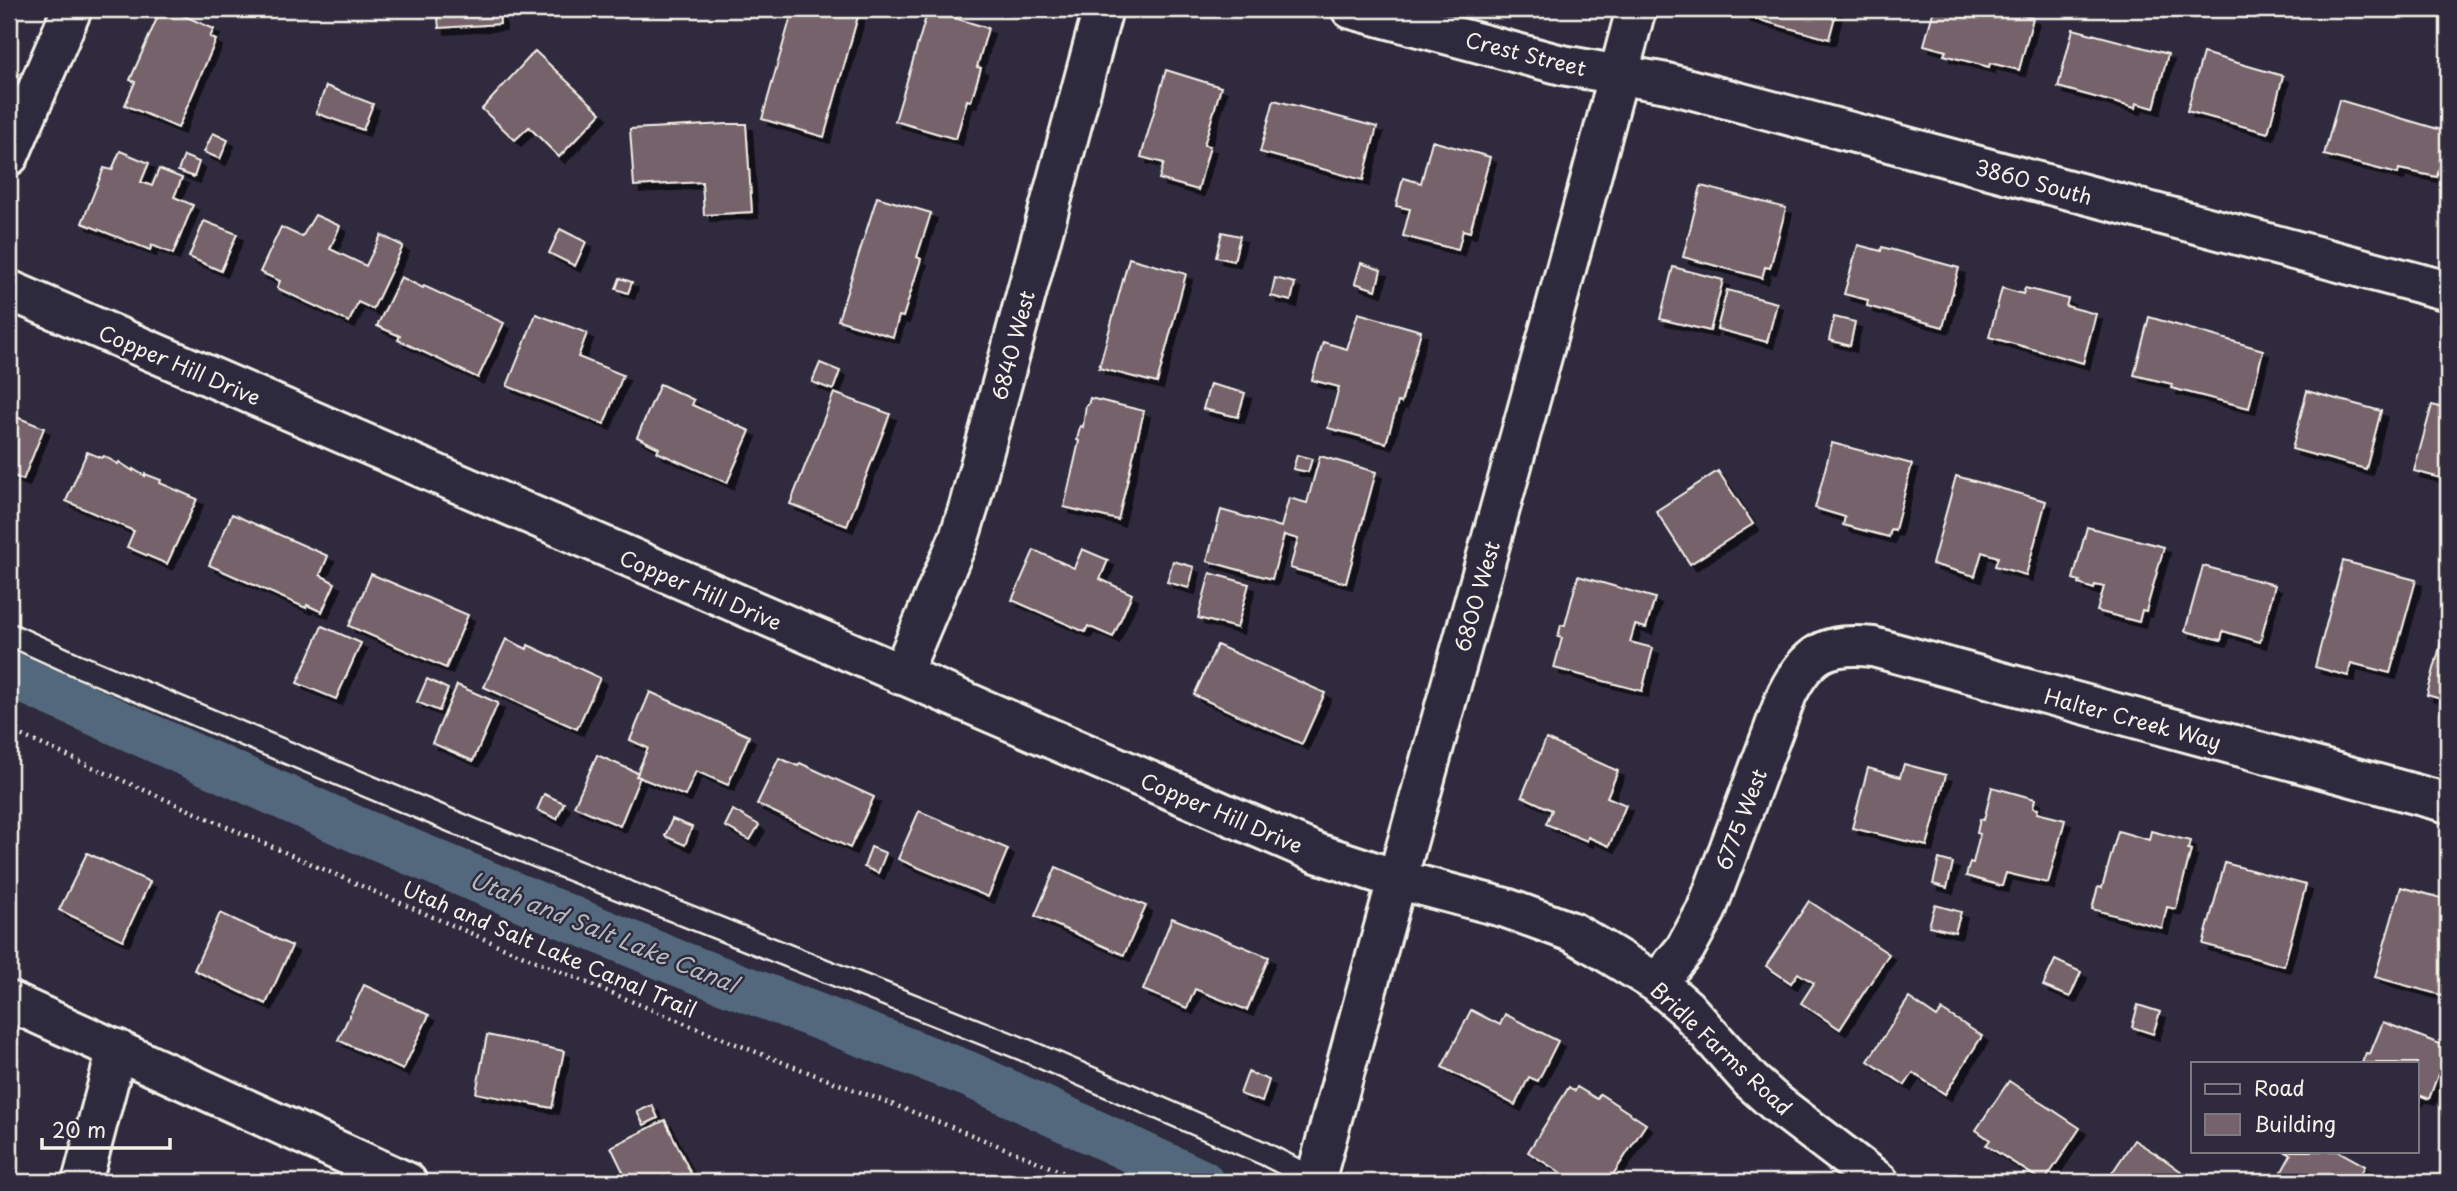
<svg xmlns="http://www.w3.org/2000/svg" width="2457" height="1191" viewBox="0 0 2457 1191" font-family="'Playpen Sans',sans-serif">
	<defs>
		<filter id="shadow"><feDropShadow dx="6" dy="6" stdDeviation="0" flood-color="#0009"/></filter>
	</defs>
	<rect width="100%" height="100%" fill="#2f2a3d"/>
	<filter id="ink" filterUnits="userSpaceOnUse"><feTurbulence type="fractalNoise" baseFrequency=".0143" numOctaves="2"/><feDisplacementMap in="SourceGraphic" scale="14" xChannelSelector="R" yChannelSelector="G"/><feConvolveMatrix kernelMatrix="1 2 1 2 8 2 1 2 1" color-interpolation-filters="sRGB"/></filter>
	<g filter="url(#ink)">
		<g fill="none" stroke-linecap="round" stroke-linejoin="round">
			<polyline stroke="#52687d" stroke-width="46" points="9,674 358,830 675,962 968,1074 1201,1182"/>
		</g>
		<g fill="#75626a" stroke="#f4f1e8" stroke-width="2" filter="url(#shadow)">
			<polygon points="161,9 169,9 214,29 210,37 216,40 178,128 125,105 135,82 130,80"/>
			<polygon points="437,9 499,9 500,24 439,28"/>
			<polygon points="793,9 860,9 824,137 762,119"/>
			<polygon points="1747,9 1837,9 1829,39 1745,16"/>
			<polygon points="1934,9 1998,9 2033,18 2019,70 1990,63 1989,67 1944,55 1946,51 1924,45"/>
			<polygon points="928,10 988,28 977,67 981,68 971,101 967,100 956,139 895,121"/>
			<polygon points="2073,29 2168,54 2154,108 2136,103 2135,108 2058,87"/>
			<polygon points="535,51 601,113 559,157 529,127 515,140 482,109"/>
			<polygon points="2203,53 2283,76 2268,133 2187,111"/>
			<polygon points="1166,70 1221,87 1204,145 1210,146 1198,190 1159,179 1164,163 1141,157"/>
			<polygon points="326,86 373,104 363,130 316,113"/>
			<polygon points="1274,100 1377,127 1363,180 1260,152"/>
			<polygon points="2339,100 2448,132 2437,177 2399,169 2398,174 2324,155"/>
			<polygon points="727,124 746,124 752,212 704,215 702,182 634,186 630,129"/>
			<polygon points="213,133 228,140 220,159 204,152"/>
			<polygon points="1432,141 1490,157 1470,232 1463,230 1458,250 1403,236 1410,209 1396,206 1403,178 1421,183"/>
			<polygon points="120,151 149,163 141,182 152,186 159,169 182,178 174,197 193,205 173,254 152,245 150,250 82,223 104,168 112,170"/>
			<polygon points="184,156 199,162 194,177 178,171"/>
			<polygon points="1701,186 1786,208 1770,268 1765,267 1762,278 1683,257"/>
			<polygon points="877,197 931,213 917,257 921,259 903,317 899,316 893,337 838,320"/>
			<polygon points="315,215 340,226 330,249 366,266 381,235 403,246 373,309 358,302 349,322 277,288 280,281 260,272 281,227 302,237"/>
			<polygon points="204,221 237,234 221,271 189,257"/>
			<polygon points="560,229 586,242 575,266 549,253"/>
			<polygon points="1222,232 1240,236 1234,261 1216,257"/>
			<polygon points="1858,245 1881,251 1882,247 1959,268 1943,327 1867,306 1868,300 1844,294"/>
			<polygon points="1129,258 1186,274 1157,383 1099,368"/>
			<polygon points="1361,263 1381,270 1376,290 1355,283"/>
			<polygon points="1673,267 1723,280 1710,331 1660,319"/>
			<polygon points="401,277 423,288 424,286 504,323 478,378 398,340 400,336 377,326"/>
			<polygon points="620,278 632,282 628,293 616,289"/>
			<polygon points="1275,278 1295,283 1291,301 1271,296"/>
			<polygon points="2002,288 2023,294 2025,288 2068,299 2066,306 2096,314 2083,363 1989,337"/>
			<polygon points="1727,290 1777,303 1767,342 1717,329"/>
			<polygon points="1358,313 1421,331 1401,403 1398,402 1386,443 1328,428 1339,387 1312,380 1323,342 1347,349"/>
			<polygon points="536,314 587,333 578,357 623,375 604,424 507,386"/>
			<polygon points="1834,317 1855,322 1850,346 1829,340"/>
			<polygon points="2149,317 2263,350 2249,408 2171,388 2172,384 2134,375"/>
			<polygon points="820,363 840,371 833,390 812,382"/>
			<polygon points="660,384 694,400 692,405 750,431 727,483 657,452 659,448 637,437"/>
			<polygon points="1210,384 1245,393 1238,417 1203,409"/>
			<polygon points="2307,391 2381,411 2366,469 2292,449"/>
			<polygon points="834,393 890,414 847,526 790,504"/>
			<polygon points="1090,398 1144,411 1118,520 1064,507 1078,446 1079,441 1077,440 1080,426 1083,427 1086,405 1088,405"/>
			<polygon points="2432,405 2448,409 2448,480 2414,471"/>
			<polygon points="9,414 44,428 23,480 9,474"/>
			<polygon points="1832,443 1912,464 1895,530 1891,529 1889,537 1843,525 1845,517 1815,508"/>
			<polygon points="87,452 102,458 104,456 118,464 119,462 133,471 133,469 145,476 145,474 161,480 160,483 197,499 167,564 127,547 134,531 66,501"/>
			<polygon points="1297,455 1312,459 1308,472 1293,469"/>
			<polygon points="1320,456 1376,472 1346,583 1290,568 1298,539 1284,535 1272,579 1207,561 1221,510 1281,527 1289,498 1307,503"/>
			<polygon points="1718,471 1753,524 1690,564 1656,511"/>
			<polygon points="1956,476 2046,501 2026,575 1995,566 1998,557 1982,552 1975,576 1932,564"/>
			<polygon points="232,514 328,556 320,575 335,583 322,612 307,605 306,608 209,565"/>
			<polygon points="2087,527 2164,547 2146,611 2142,610 2139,622 2097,611 2104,587 2095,585 2094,589 2079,584 2080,581 2073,579"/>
			<polygon points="1082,549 1108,560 1100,579 1132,594 1113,637 1088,626 1085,632 1012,600 1034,550 1074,568"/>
			<polygon points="1173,561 1194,567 1189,588 1167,582"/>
			<polygon points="2343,561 2416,580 2390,673 2351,663 2348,676 2315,667"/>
			<polygon points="2203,566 2275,585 2260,642 2223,631 2221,640 2185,631"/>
			<polygon points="1210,573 1249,584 1237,628 1198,618"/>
			<polygon points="371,574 468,615 446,668 349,626"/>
			<polygon points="1578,576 1655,598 1646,628 1635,625 1630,642 1653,648 1642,691 1554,668 1562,638 1558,637 1561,625 1565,625"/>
			<polygon points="322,626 361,643 336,699 297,683"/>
			<polygon points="2445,628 2448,629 2448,701 2427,695"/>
			<polygon points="506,639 527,649 528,645 600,678 577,729 484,687"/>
			<polygon points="1217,645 1325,693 1302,744 1194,695"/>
			<polygon points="427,679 448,689 439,711 417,702"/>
			<polygon points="457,685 498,703 473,761 432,743"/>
			<polygon points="650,692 749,736 728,785 696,771 685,796 636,776 648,748 630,740"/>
			<polygon points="1546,739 1618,771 1607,797 1626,805 1609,846 1588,837 1587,841 1546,824 1552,810 1522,796"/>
			<polygon points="597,755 638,773 636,776 640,777 620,826 574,806"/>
			<polygon points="779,758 798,766 800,763 874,797 850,848 757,804"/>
			<polygon points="1904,764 1946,775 1927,846 1852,828 1868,768 1900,777"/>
			<polygon points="1992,787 2035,799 2033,808 2038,809 2037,813 2065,820 2048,883 2006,873 2002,886 1966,876 1970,862 1973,863 1980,834 1977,833 1980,819 1984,820"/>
			<polygon points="544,794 564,803 557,819 537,810"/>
			<polygon points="733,810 759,825 750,840 725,826"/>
			<polygon points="919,811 1008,849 988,897 898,859"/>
			<polygon points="672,819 692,827 685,845 665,836"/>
			<polygon points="2118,831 2149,840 2151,831 2190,841 2188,849 2191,850 2176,909 2167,907 2162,928 2092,909 2098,887 2102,888"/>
			<polygon points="871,847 886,853 878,873 864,867"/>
			<polygon points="87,853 150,882 123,940 59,910"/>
			<polygon points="1939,859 1953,863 1947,888 1933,884"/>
			<polygon points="2225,863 2306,885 2284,966 2203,944"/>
			<polygon points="1056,867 1146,906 1124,955 1035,916"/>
			<polygon points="2401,887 2448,900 2448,997 2375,977"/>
			<polygon points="1809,901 1889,954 1840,1029 1801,1003 1814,983 1798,973 1791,983 1766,966"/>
			<polygon points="1935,905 1961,912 1955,932 1929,926"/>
			<polygon points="220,913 292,946 266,1004 194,970"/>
			<polygon points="1172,918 1269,957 1247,1010 1195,989 1187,1008 1143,990"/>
			<polygon points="2055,960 2081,972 2070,997 2043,986"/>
			<polygon points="364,985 429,1015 403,1070 338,1040"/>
			<polygon points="1909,998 1937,1017 1942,1010 1982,1036 1945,1094 1913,1073 1905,1085 1868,1061"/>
			<polygon points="2138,1005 2160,1012 2153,1034 2132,1027"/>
			<polygon points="1471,1010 1500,1025 1505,1014 1558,1041 1538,1081 1529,1077 1515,1105 1442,1067"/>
			<polygon points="2383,1022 2448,1047 2429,1099 2419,1095 2417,1100 2417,1063 2362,1063 2366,1053 2370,1054"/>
			<polygon points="487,1035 564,1051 552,1108 476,1093"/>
			<polygon points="1248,1072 1269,1080 1262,1102 1240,1094"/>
			<polygon points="2009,1081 2080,1128 2044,1182 1986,1145 1990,1140 1976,1130"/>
			<polygon points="1569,1087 1575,1091 1577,1087 1597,1099 1600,1094 1646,1124 1608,1182 1575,1182 1528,1152"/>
			<polygon points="652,1105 658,1118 644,1125 637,1112"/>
			<polygon points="665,1120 695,1182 628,1182 611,1147"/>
			<polygon points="2134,1140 2161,1157 2196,1182 2106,1182"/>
			<polygon points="2284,1151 2338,1151 2365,1166 2357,1182 2276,1182 2291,1155"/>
		</g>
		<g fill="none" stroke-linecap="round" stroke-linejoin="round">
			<g stroke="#f4f1e8" stroke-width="26">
				<polyline id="lane" points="9,634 77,665 519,849 1025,1050 1263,1153 1320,1182"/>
			</g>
			<g stroke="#f4f1e8" stroke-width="44">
				<g id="street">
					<polyline points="1351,9 1562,65 1667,83 2448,291"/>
					<polyline points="9,156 72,9"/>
					<polyline points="9,290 1317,853 1396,879 1506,908 1572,932 1598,947 1657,983 1686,1008 1751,1081 1777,1104 1879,1182"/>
					<polyline points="901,675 959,538 969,506 1103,9"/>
					<path d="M1657,983L1685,949L1706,911L1787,694C1808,653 1826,642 1873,647L2448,803"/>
					<polyline points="9,1001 407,1182"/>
					<polyline points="82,1182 117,1049"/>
					<path d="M1315,1182C1419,790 1533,401 1636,9"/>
				</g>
			</g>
			<path stroke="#f4f1e8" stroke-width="4.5" stroke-dasharray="2 5" stroke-linecap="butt" d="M9,730C248,836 488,944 731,1042C849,1089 969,1131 1085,1182"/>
			<use href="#lane" stroke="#2f2a3d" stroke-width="21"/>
			<use href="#street" stroke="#2f2a3d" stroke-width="38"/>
		</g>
	</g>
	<g text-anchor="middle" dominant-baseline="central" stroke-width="5" stroke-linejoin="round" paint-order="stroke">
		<g font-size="21" fill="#f4f1e8" stroke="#2f2a3d">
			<text transform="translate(1526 53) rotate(14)">Crest Street</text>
			<text transform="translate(2034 181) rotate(15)">3860 South</text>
			<text transform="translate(1012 345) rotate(-75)">6840 West</text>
			<text transform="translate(180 364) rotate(23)">Copper Hill Drive</text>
			<text transform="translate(701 589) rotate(23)">Copper Hill Drive</text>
			<text transform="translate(1476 596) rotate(-74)">6800 West</text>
			<text transform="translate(2133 718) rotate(15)">Halter Creek Way</text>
			<text transform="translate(1222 812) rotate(23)">Copper Hill Drive</text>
			<text transform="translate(1740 819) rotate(-69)">6775 West</text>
			<text transform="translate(550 948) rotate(23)">Utah and Salt Lake Canal Trail</text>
			<text transform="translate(1722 1048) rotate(43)">Bridle Farms Road</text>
		</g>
		<g font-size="23" font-style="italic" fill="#b3babd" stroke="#2f2a3d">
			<text transform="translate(604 931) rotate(22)">Utah and Salt Lake Canal</text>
		</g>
	</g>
	<rect width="2457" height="1191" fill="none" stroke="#2f2a3d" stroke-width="35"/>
	<rect x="18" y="18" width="2422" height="1156" fill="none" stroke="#f4f1e8" stroke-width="2.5" filter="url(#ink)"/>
	<rect x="2191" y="1062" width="228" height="91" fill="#2f2a3d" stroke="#7e7a81" stroke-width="2"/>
	<rect x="2205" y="1084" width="35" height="10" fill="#2f2a3d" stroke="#7e7a81" stroke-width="2"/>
	<text x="2254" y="1096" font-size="21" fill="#f4f1e8">Road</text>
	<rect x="2205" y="1114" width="35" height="21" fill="#75626a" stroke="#7e7a81" stroke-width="2"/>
	<text x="2254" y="1132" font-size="21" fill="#f4f1e8">Building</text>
	<path d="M42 1138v10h128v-10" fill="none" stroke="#f4f1e8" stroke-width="3.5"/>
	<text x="52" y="1138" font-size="21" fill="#f4f1e8" stroke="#2f2a3d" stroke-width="5" paint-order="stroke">20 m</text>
</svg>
